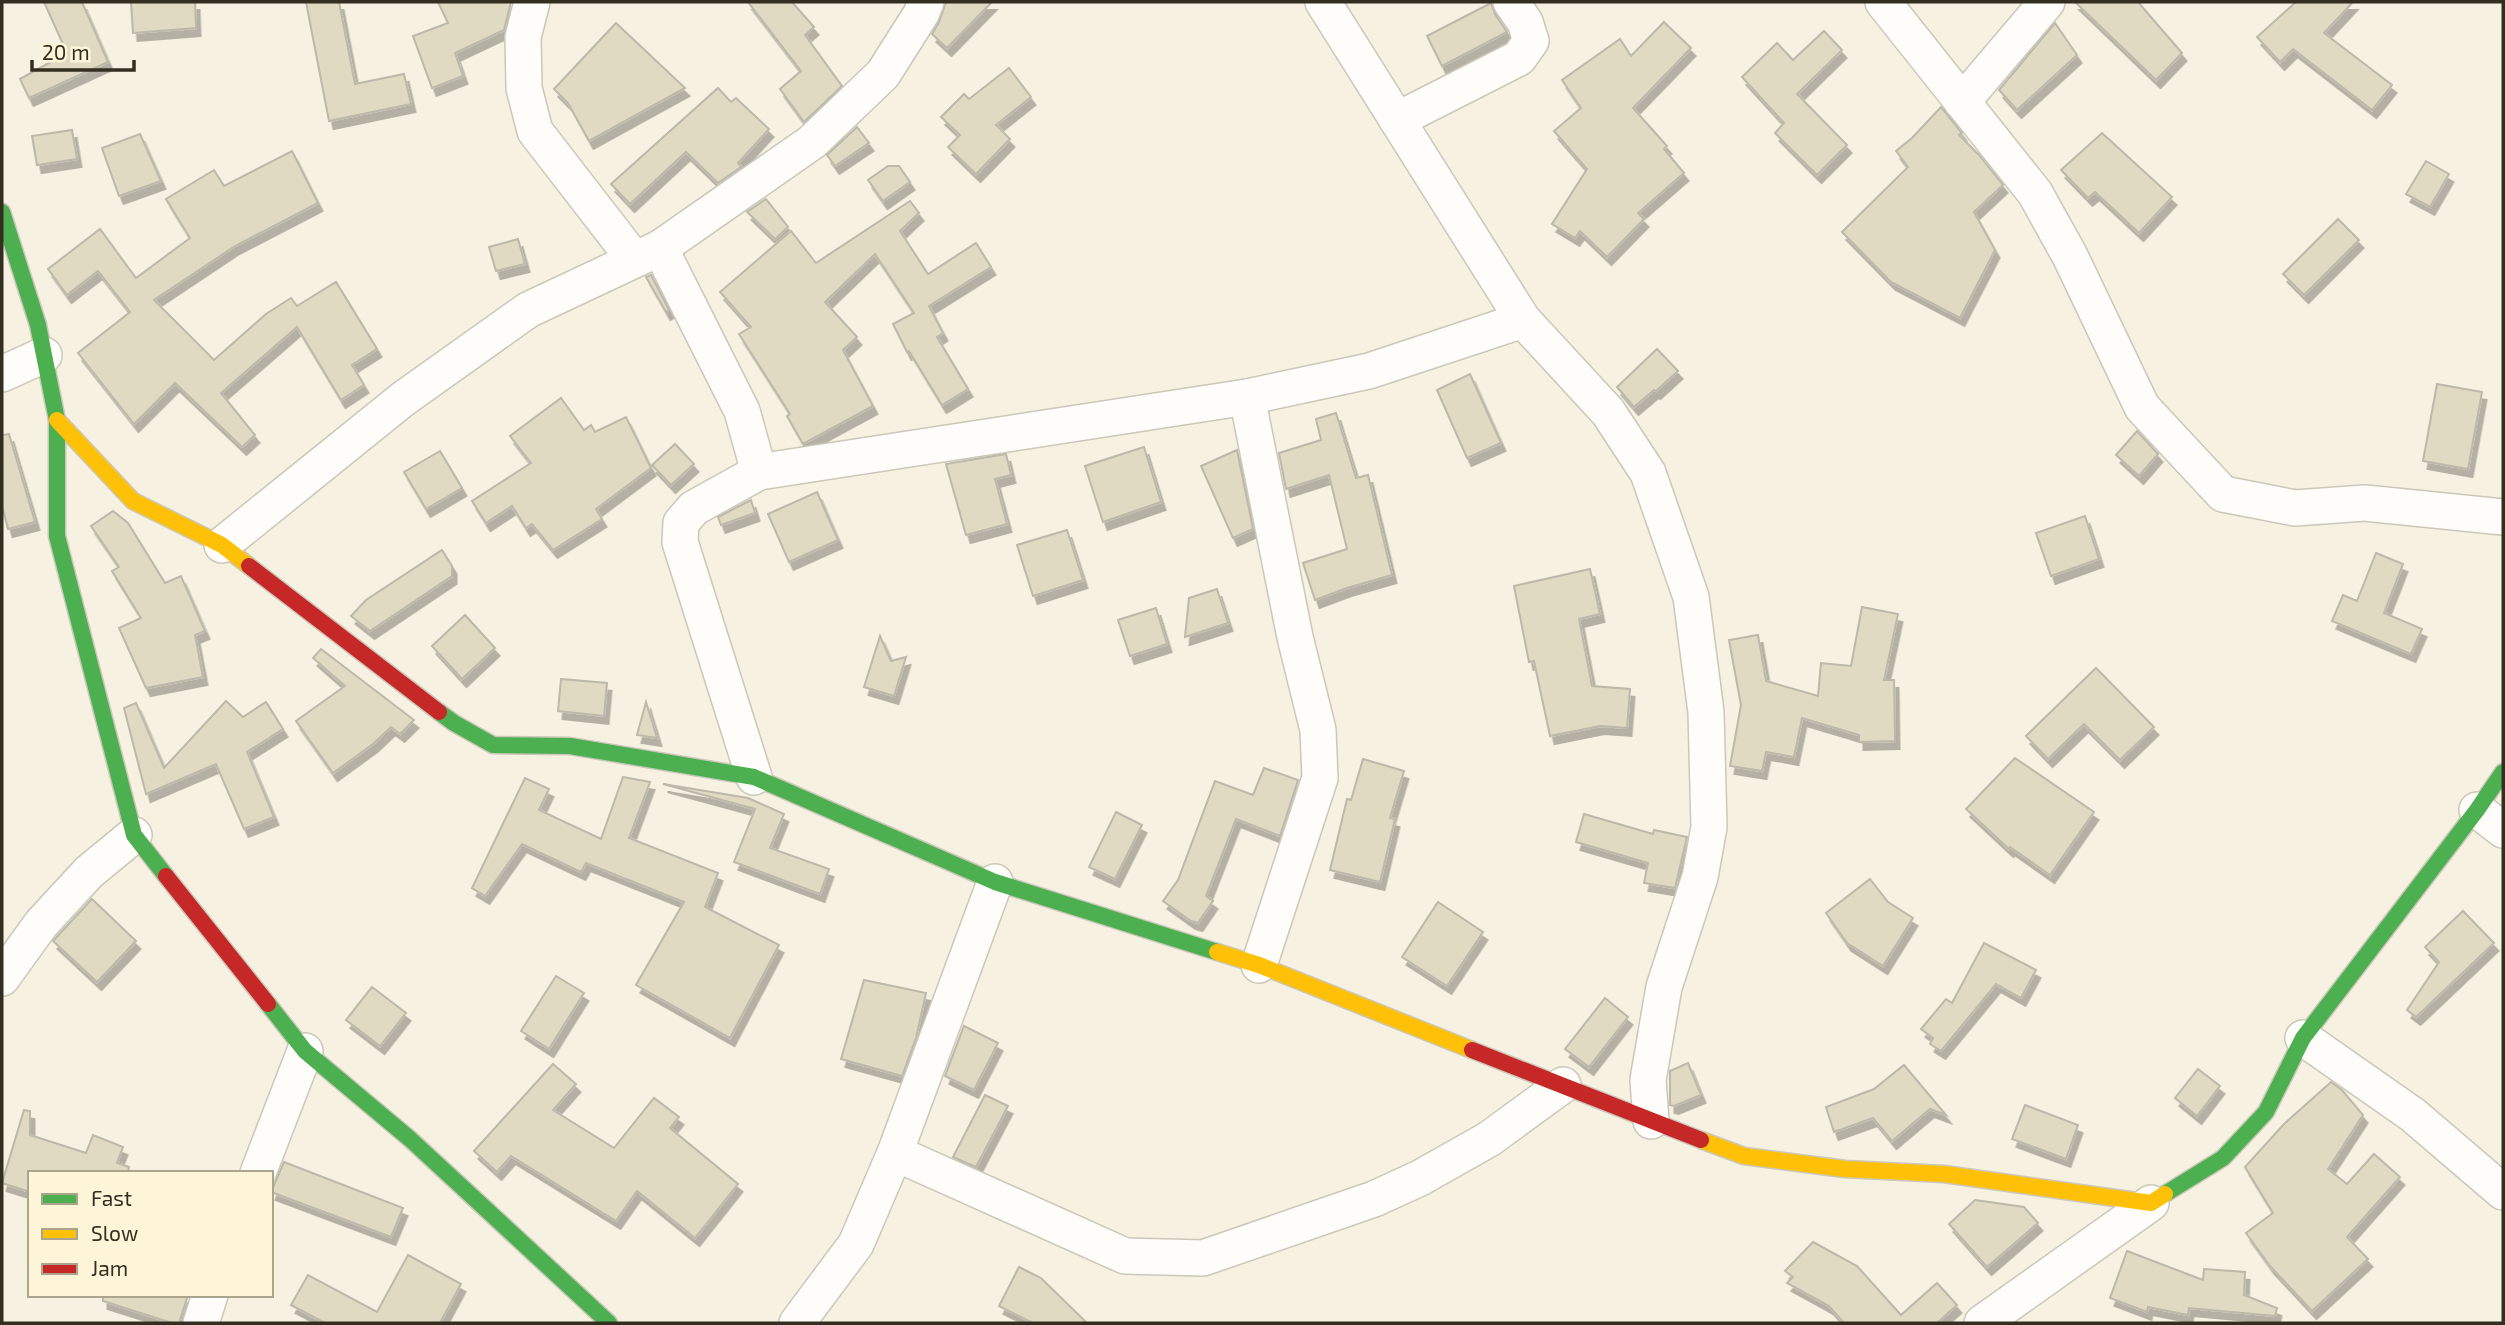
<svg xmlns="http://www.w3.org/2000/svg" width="2505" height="1325" viewBox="0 0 2505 1325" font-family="'Exo 2',sans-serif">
	<defs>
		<filter id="shadow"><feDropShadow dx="4.5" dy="8" stdDeviation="0" flood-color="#0004"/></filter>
	</defs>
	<rect width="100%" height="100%" fill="#f6f1e0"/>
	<g fill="#e1dac2" stroke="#bcb8aa" stroke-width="2" filter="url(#shadow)">
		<polygon points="44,2 82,2 108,62 29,98 20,79 67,53"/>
		<polygon points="131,2 195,2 196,28 133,33"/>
		<polygon points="306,2 339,2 355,84 404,74 411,104 329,121"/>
		<polygon points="438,2 511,2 504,30 455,53 463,76 432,88 413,36 448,23"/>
		<polygon points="748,2 792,2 814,27 805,35 842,86 804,122 780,89 801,71"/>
		<polygon points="946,2 992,2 947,48 932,34 939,22"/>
		<polygon points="2075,2 2138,2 2182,53 2156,80"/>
		<polygon points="2296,2 2353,2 2324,33 2392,85 2372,110 2293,49 2280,62 2257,37"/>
		<polygon points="1491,3 1495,14 1507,32 1442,66 1427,36"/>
		<polygon points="1664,22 1691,48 1633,108 1667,146 1664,149 1684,173 1638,213 1644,219 1607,257 1580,231 1575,238 1552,224 1587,169 1554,131 1581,108 1562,80 1620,39 1631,56"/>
		<polygon points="616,23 685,88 589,141 568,103 554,89"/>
		<polygon points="2055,23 2077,55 2017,110 1999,90"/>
		<polygon points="1824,31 1842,50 1797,94 1847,145 1817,175 1775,133 1784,123 1742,77 1777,43 1793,60"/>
		<polygon points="1009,68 1031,97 996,125 1010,139 976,174 948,147 960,135 941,117 964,94 969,99"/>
		<polygon points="718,88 731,102 736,98 769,129 738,163 741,167 718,183 686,152 630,204 611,184"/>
		<polygon points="1941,107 1962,133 1959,135 1979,155 2003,185 1974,212 1995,250 1960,318 1891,282 1842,232 1908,167 1896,151 1912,138"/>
		<polygon points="857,127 869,143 835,166 827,155"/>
		<polygon points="72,130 77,159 37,165 32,136"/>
		<polygon points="2102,133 2172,197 2139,233 2095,192 2088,198 2061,170"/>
		<polygon points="140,134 161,181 119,196 102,148"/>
		<polygon points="292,151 318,203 235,246 154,300 214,360 266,314 291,298 297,306 336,282 377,349 352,365 364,385 341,400 297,327 221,393 255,435 242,447 175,383 134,424 78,353 130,312 98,271 67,295 48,269 100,229 136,278 190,238 166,199 214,170 224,186"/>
		<polygon points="2426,161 2449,174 2430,207 2406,194"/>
		<polygon points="888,166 899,166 910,182 883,201 868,180"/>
		<polygon points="766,199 788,227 775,239 747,212"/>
		<polygon points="910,201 919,213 900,231 928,274 976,243 991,267 929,306 943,333 937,337 968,389 942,405 909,351 907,352 893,324 914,313 875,254 825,302 857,337 843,350 873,406 803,444 787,416 790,414 739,334 751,327 720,292 791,231 816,263"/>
		<polygon points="2338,219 2359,240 2304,295 2283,274"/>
		<polygon points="518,239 525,264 496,271 489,247"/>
		<polygon points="651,275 669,310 666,312 646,277"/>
		<polygon points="1657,349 1678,371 1656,391 1654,390 1634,407 1617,387"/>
		<polygon points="1470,374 1501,443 1467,458 1437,390"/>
		<polygon points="2437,384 2482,392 2468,469 2423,461"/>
		<polygon points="561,398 584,430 591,425 595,432 626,417 651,468 596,509 602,519 553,550 532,524 526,528 512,506 486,523 472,501 531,463 510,436"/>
		<polygon points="1336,413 1356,478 1368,475 1392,575 1347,588 1315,600 1303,563 1347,549 1329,475 1286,489 1279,453 1321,440 1316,419"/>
		<polygon points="2137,431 2158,454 2139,476 2116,455"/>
		<polygon points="9,434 35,522 8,529 2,506 2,435"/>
		<polygon points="675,444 694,464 671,485 652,465"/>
		<polygon points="1144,447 1161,502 1103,522 1085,466"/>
		<polygon points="1237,450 1253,529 1233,538 1201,466"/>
		<polygon points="440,451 462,488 426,509 404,472"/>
		<polygon points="1006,454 1011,475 995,479 1007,524 966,535 946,464"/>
		<polygon points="817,492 838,540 789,562 768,514"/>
		<polygon points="751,500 755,513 721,525 718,517"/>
		<polygon points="113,511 128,523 165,583 181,576 205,631 195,635 203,677 146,688 119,628 141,618 112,571 119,567 91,526"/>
		<polygon points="2085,516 2099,559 2051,576 2036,533"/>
		<polygon points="1067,530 1083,580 1033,596 1017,545"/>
		<polygon points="442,550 452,566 452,576 370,631 351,616 366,600"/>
		<polygon points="2376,553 2403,564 2384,613 2422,629 2411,654 2332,621 2343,595 2357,601"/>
		<polygon points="1590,569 1600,614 1579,619 1592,686 1630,689 1627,728 1600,726 1550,736 1534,661 1529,662 1514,586"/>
		<polygon points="1217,589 1228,623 1185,637 1189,598"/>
		<polygon points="1862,607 1898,614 1884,680 1894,680 1895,741 1859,742 1859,735 1802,718 1794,757 1766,752 1762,771 1730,766 1741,705 1729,640 1758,635 1766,681 1818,696 1821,663 1851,666"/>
		<polygon points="1156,608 1167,644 1130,656 1118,620"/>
		<polygon points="465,615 495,648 462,679 432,646"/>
		<polygon points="880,636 891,661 906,657 894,696 864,687"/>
		<polygon points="321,649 414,720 400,734 391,727 373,744 333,773 296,721 345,686 313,658"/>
		<polygon points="2096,668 2154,727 2120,760 2084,724 2048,759 2026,736"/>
		<polygon points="561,679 607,683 604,716 558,711"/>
		<polygon points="226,701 243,717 266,702 283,729 247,752 274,817 244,829 216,764 146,794 124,708 136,703 164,768"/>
		<polygon points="646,702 657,738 637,735"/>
		<polygon points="2015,758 2094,812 2050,875 2010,847 2009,849 1966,809"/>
		<polygon points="1363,759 1404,771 1390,818 1395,819 1380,882 1330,870 1347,799 1351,800"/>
		<polygon points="1264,768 1298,780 1280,836 1236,819 1206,896 1213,901 1198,923 1191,921 1163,901 1178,880 1215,781 1253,795"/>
		<polygon points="623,777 650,782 629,838 718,873 705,907 779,945 730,1038 636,985 684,902 586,863 581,872 522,844 485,896 472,888 525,778 549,789 539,810 601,839"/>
		<polygon points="663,784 748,798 784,814 770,848 829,869 820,894 734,862 755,809"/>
		<polygon points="1116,812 1142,825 1115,879 1089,867"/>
		<polygon points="1584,814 1653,834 1654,830 1687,837 1675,888 1644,883 1648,863 1576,842"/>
		<polygon points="1870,879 1888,902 1913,918 1883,966 1847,943 1826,913"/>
		<polygon points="92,899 136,941 97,982 53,941"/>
		<polygon points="1438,902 1483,932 1447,986 1402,957"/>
		<polygon points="2463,911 2494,943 2416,1017 2407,1010 2439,962 2425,947"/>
		<polygon points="1984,943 2036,970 2021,998 1996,984 1941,1051 1930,1044 1933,1038 1921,1029 1946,999 1952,1003"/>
		<polygon points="556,976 584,993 549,1049 521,1031"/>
		<polygon points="864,980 926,993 916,1038 902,1076 841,1059"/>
		<polygon points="372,987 406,1013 380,1046 346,1020"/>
		<polygon points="1605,998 1628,1017 1589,1067 1565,1049"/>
		<polygon points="964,1026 998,1043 974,1090 945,1076"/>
		<polygon points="1688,1063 1701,1095 1674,1106 1670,1105 1670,1071"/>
		<polygon points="553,1064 576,1084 553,1110 614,1148 654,1098 679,1117 670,1128 738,1184 695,1238 637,1191 616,1221 511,1156 497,1172 474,1151"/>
		<polygon points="1904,1065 1946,1115 1930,1109 1892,1141 1873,1118 1834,1132 1826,1107 1874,1089"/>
		<polygon points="2198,1069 2220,1086 2197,1116 2175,1098"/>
		<polygon points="2331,1082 2342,1090 2363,1115 2328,1169 2347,1184 2374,1154 2400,1177 2347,1237 2368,1259 2312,1311 2270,1266 2246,1233 2273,1213 2245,1167 2284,1124"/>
		<polygon points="985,1095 1008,1106 976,1167 953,1157"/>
		<polygon points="2025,1105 2078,1125 2066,1159 2012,1139"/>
		<polygon points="24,1110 30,1111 30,1135 86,1153 93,1135 123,1147 117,1163 129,1167 128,1173 30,1173 30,1192 2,1183"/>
		<polygon points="284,1162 403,1208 391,1237 271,1192"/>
		<polygon points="1975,1200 2024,1207 2038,1223 1987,1267 1949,1224"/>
		<polygon points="1813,1242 1857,1266 1901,1315 1937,1283 1957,1305 1937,1323 1844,1323 1829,1306 1787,1283 1793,1277 1785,1271"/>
		<polygon points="2127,1251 2203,1280 2204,1269 2245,1272 2244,1295 2277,1308 2275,1316 2189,1308 2188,1315 2148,1307 2147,1312 2110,1298"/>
		<polygon points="408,1255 461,1284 440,1323 325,1323 291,1305 308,1275 377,1312"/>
		<polygon points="1019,1267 1041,1278 1087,1323 1033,1323 999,1306"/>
		<polygon points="103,1295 188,1295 179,1323 172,1323 103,1301"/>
	</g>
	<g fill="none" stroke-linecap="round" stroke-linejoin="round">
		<g stroke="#cbc7b9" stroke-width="38">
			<g id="street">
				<polyline points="532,2 523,37 524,88 535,131 634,259"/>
				<polyline points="1323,2 1523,320 1608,412 1648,473 1691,597 1706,712 1709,827 1700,877 1664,987 1648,1080 1651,1121"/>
				<polyline points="1883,2 2035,193 2070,256 2142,407 2223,494 2295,508 2365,503 2503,517"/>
				<polyline points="1962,102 2047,2"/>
				<polyline points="1397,120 1519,58 1531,41 1525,22 1511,2"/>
				<polyline points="660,248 742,411 759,472"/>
				<polyline points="2,374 44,355"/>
				<polyline points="1247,397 1295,637 1318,730 1320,778 1259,965"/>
				<polyline points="222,545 403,399 528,310 660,248 812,142 883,74 921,14 926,2"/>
				<polyline points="754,777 680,542 681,523 694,508 759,472 1247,397 1369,371 1523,320"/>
				<polyline points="2477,810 2503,830"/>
				<polyline points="2,978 41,924 89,872 134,835"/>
				<polyline points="2303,1038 2413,1115 2503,1192"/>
				<polyline points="895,1153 1125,1256 1203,1258 1374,1199 1420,1178 1489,1139 1563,1085"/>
				<polyline points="258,1173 305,1051"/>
				<polyline points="201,1323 210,1295"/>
				<polyline points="797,1323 856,1244 895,1153 995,882"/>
				<polyline points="1982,1323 2151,1203"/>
			</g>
		</g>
		<g stroke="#cbc7b9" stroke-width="19">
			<g id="fast">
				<polyline points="2,212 38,325 57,420 57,536 134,835 166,876"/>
				<polyline points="439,712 454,723 493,745 570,746 754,777 995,882 1217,952"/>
				<polyline points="268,1004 305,1051 410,1139 609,1323"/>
				<polyline points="2165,1194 2223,1158 2266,1112 2303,1038 2477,810 2503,772"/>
			</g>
		</g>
		<g stroke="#cbc7b9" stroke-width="19">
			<g id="slow">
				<polyline points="57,420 133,501 222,545 249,566"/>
				<polyline points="1217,952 1259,965 1472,1050"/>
				<polyline points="1701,1140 1744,1156 1845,1169 1944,1174 2151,1203 2165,1194"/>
			</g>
		</g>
		<g stroke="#cbc7b9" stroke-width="19">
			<g id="jam">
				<polyline points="249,566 439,712"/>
				<polyline points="166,876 268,1004"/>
				<polyline points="1472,1050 1701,1140"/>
			</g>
		</g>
		<use href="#street" stroke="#fefdfa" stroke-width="35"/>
		<use href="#fast" stroke="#4caf50" stroke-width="16"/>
		<use href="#slow" stroke="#ffc107" stroke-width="16"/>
		<use href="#jam" stroke="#c62828" stroke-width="16"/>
	</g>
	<rect width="2505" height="1325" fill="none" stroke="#322e20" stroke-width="7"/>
	<rect x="28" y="1171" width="245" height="126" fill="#fef5d8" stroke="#aca58e" stroke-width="2"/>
	<rect x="42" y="1194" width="35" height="10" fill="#4caf50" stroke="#aca58e" stroke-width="2"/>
	<text x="91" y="1206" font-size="21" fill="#322e20">Fast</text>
	<rect x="42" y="1229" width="35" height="10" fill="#ffc107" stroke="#aca58e" stroke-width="2"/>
	<text x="91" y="1241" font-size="21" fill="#322e20">Slow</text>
	<rect x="42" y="1264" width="35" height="10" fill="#c62828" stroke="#aca58e" stroke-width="2"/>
	<text x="91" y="1276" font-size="21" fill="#322e20">Jam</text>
	<path d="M32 60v10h102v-10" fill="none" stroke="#322e20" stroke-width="3.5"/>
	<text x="42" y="60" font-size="21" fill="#322e20" stroke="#fef5d8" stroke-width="5" paint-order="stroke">20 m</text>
</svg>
